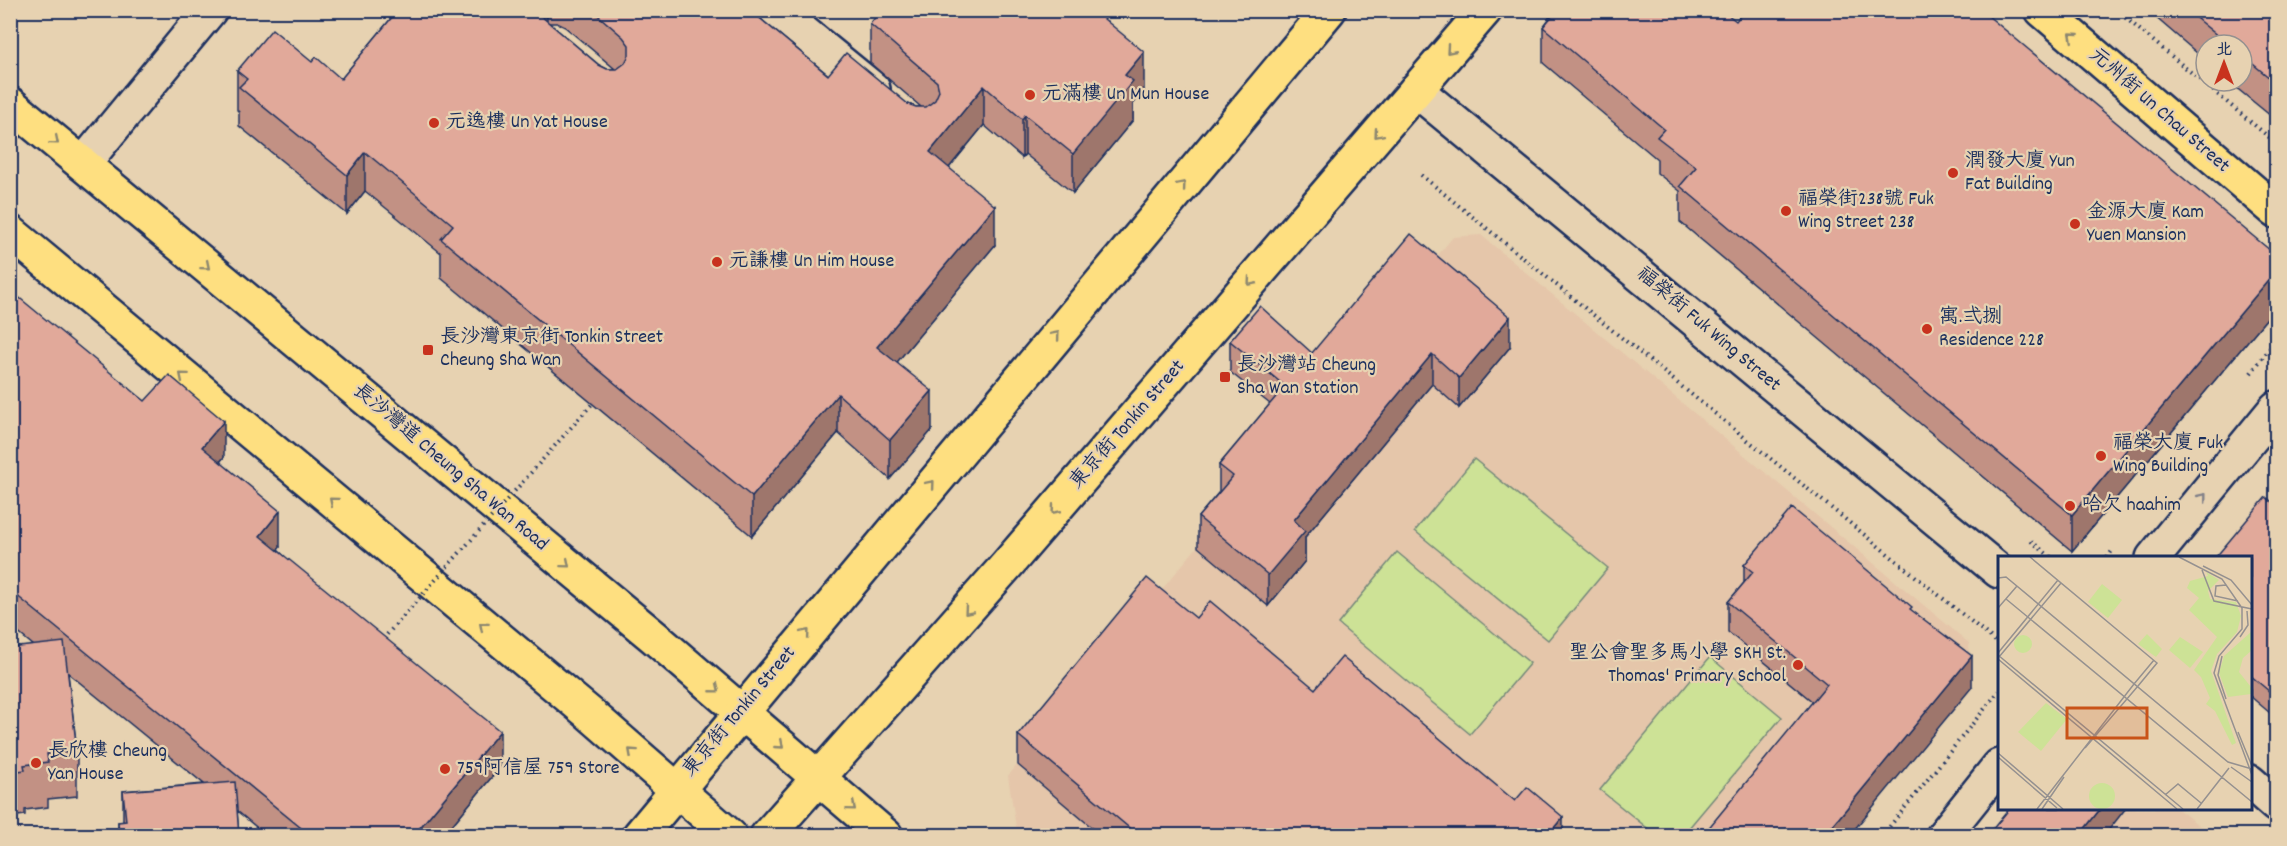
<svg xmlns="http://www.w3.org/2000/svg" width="2287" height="846" viewBox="0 0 2287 846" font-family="Dekko,'LXGW WenKai TC',sans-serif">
	<rect width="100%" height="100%" fill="#e7d2b1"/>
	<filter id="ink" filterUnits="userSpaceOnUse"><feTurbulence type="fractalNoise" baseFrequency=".0167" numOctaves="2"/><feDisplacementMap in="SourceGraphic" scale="12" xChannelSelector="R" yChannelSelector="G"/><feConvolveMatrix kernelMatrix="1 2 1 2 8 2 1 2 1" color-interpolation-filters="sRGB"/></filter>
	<g filter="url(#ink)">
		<g fill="#e5c6aa">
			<polygon points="1481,235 1969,643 1972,687 1849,835 1025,835 1016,827 1008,776 1453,237"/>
			<polygon points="2035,808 2178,809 2211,835 2013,836"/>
		</g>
		<g fill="#cde296" stroke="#74887a" stroke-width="1.5">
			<polygon points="1474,459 1608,568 1548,640 1415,531"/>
			<polygon points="1397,552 1530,663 1470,734 1338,624"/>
			<polygon points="1710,657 1782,717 1683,835 1656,835 1600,790"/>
		</g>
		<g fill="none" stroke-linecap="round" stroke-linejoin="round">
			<g stroke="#1b2f5e" stroke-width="38">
				<g id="minor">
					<polyline points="776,10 873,89"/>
					<polyline points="1416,90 1999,571"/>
					<polyline points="83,164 210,10"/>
					<polyline points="2153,558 2276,408"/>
					<polyline points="2250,782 2276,805"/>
					<polyline points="1943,836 1999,766"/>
				</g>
			</g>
			<g stroke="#1b2f5e" stroke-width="38">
				<g id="major">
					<polyline points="2042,10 2276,211"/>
					<polyline points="10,104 654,637 886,836"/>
					<polyline points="10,232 590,714 730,836"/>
					<polyline points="639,836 1329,10"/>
					<polyline points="767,836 1006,566 1485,10"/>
				</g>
			</g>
			<g stroke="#1b2f5e" stroke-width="4" stroke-dasharray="1.5 4.5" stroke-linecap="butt">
				<polyline points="2116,10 2276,143"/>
				<polyline points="1421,175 1999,644"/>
				<polyline points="2251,373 2276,340"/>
				<polyline points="2031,541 2052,558"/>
				<polyline points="2107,558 2112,551"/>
				<polyline points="1882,836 1999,691"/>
			</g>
			<use href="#minor" stroke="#e7d2b1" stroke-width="33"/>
			<use href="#major" stroke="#fedf80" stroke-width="33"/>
			<polyline stroke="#1b2f5e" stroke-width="4" stroke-dasharray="1.5 4.5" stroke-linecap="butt" points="383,639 592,404"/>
		</g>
		<g fill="#c29184" stroke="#1b2f5e" stroke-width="1.5" fill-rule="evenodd">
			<path d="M398,10H750L828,75L908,104L916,107H921L870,63V24L1107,21L1144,91L1133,104V120L1073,193L1025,154L1022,158L984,125L949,168L995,245L897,362L932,430L890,479L838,433L752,536L441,278V253L365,191L347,214L239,126V112L237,110V71L312,62L341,79ZM549,23H557L565,27L615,69H607L599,65Z"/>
			<polygon points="2147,10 2277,10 2277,121 2228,81 2242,81 2242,45 2206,45 2206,63 2197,56 2197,53"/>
			<polygon points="1549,13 1736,21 2277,256 2277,306 2072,551 1680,222 1680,191 1657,173 1657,159 1543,63 1543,27 1549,19"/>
			<polygon points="10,302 145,401 224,457 220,462 280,547 278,550 500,767 443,836 267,836 237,811 239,836 118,836 118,822 123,822 123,791 204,784 68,673 77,751 77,796 48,799 48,807 25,810 25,815 10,817 10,648 34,646 10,626"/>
			<polygon points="1230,341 1312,353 1510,347 1459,408 1432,384 1305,537 1305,561 1268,606 1198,547 1198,517 1219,492 1219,465 1270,404 1230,372"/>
			<polygon points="2277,506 2277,719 2250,696 2250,558"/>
			<polygon points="1744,565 1912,611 1972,687 1813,702 1728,632 1728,602 1744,583"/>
			<polygon points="1196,618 1315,689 1563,836 1102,836 1018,765 1018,735"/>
		</g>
		<g fill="#9e766c" stroke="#1b2f5e" stroke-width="1.5">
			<polygon points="535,10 547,10 547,23"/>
			<polygon points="1144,52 1144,91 1133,104 1133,120 1073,193 1073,154 1125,75"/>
			<polygon points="984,86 984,125 930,191 930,152"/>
			<polygon points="1025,115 1025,154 1022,158 1022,119"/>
			<polygon points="365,152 365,191 347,214 347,175"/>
			<polygon points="995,206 995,245 877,386 877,347"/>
			<polygon points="2277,270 2277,306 2072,551 2072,515"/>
			<polygon points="1510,317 1510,347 1459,408 1459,378"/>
			<polygon points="1432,354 1432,384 1305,537 1305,561 1268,606 1268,575 1294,520"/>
			<polygon points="932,391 932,430 890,479 890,440"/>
			<polygon points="838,394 838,433 752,536 752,497"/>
			<polygon points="224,421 224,457 202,483 202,447"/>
			<polygon points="280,511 280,547 260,571 260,536"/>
			<polygon points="1972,656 1972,687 1849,836 1824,836"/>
			<polygon points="500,731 500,767 443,836 413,836"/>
			<polygon points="2101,808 2126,808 2104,836 2079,836"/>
			<polygon points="1563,817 1563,836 1547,836"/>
		</g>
		<g fill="#e1a99a" stroke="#1b2f5e" stroke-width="1.5">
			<polygon points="398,10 537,10 541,16 599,65 607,69 617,69 625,63 629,55 629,45 623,37 592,10 750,10 828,75 846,53 908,104 916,107 926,107 935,100 939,91 937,82 870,24 881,10 1102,10 1107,15 1104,19 1144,52 1125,75 1133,81 1073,154 1025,115 1022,119 984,86 930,152 995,206 877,347 932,391 890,440 838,394 752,497 441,239 453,225 365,152 347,175 239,87 247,79 237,71 272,29 312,62 316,57 341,79"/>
			<polygon points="1551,10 1722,10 1736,21 1745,10 1981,10 2277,256 2277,270 2072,515 1680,186 1696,167 1657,137 1664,129 1543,27 1553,15 1549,13"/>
			<polygon points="2191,10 2277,10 2277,84 2242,55 2242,45 2229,45 2197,19 2199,17"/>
			<polygon points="1411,234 1510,317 1459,378 1432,354 1294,520 1305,531 1268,575 1198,517 1233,476 1219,465 1285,386 1230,341 1260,306 1312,353"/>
			<polygon points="16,295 145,401 169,375 224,421 202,447 280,511 260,536 500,731 413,836 311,836 10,590 10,302"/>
			<polygon points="2266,497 2277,506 2277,698 2250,675 2250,558 2215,558"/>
			<polygon points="1792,508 1912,607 1910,609 1972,656 1824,836 1702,836 1827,684 1728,602 1753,572 1744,565"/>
			<polygon points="1147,578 1196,618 1210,601 1315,689 1342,657 1515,801 1527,787 1563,817 1547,836 1139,836 1018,735"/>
			<polygon points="64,642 77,751 47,754 48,762 24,765 25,770 10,772 10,648"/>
			<polygon points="235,782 239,836 119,836 118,822 126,821 123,791"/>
			<polygon points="2010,808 2101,808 2079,836 1987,836"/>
		</g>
		<defs><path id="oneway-chevron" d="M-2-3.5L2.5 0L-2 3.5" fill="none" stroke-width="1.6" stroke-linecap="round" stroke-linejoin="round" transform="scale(1.5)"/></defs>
		<g stroke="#8c876f">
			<use href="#oneway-chevron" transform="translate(2073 36) rotate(-139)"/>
			<use href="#oneway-chevron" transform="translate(1450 50) rotate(131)"/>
			<use href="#oneway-chevron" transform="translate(1378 134) rotate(131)"/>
			<use href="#oneway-chevron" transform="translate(55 141) rotate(40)"/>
			<use href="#oneway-chevron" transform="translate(1182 185) rotate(-50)"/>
			<use href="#oneway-chevron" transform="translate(206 266) rotate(40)"/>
			<use href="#oneway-chevron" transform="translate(1251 282) rotate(131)"/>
			<use href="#oneway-chevron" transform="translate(1056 335) rotate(-50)"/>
			<use href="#oneway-chevron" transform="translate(183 376) rotate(-140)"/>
			<use href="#oneway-chevron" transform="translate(931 484) rotate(-50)"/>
			<use href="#oneway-chevron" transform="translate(333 501) rotate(-140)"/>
			<use href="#oneway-chevron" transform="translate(1055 510) rotate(131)"/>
			<use href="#oneway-chevron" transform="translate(566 564) rotate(40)"/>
			<use href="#oneway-chevron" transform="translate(968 611) rotate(131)"/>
			<use href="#oneway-chevron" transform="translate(483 626) rotate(-140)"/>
			<use href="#oneway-chevron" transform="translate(806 633) rotate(-50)"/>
			<use href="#oneway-chevron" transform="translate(716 689) rotate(39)"/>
			<use href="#oneway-chevron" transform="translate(780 745) rotate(41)"/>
			<use href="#oneway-chevron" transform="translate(632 752) rotate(-138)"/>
			<use href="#oneway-chevron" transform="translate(852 807) rotate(40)"/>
		</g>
		<use stroke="#818088" href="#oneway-chevron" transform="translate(2203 497) rotate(-51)"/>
	</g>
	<g fill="#c8321e" stroke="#e7d2b1" stroke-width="2">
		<circle cx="1030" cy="95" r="6"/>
		<circle cx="434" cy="123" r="6"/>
		<circle cx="1953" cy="173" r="6"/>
		<circle cx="1786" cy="211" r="6"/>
		<circle cx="2075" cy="224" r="6"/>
		<circle cx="717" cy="262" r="6"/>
		<circle cx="1927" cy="329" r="6"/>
		<rect x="422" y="344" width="12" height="12" rx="3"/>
		<rect x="1219" y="371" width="12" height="12" rx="3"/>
		<circle cx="2101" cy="456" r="6"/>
		<circle cx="2070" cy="506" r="6"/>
		<circle cx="1798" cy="665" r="6"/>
		<circle cx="36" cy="763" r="6"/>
		<circle cx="445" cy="769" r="6"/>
	</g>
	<g text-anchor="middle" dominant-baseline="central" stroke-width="4.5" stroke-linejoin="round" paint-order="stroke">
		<g font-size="20" fill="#1b2f5e" stroke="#e7d2b1" text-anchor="start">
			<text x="1042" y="95">元滿樓 Un Mun House</text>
			<text x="446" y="123">元逸樓 Un Yat House</text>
			<text x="1965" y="162">潤發大廈 Yun<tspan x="1965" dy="23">Fat Building</tspan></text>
			<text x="1798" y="200">福榮街238號 Fuk<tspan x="1798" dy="23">Wing Street 238</tspan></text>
			<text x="2087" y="213">金源大廈 Kam<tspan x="2087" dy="23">Yuen Mansion</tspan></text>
			<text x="729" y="262">元謙樓 Un Him House</text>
			<text x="1939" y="318">寓.弍捌<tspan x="1939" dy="23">Residence 228</tspan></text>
			<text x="440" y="338">長沙灣東京街 Tonkin Street<tspan x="440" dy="23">Cheung Sha Wan</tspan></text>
			<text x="1237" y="366">長沙灣站 Cheung<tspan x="1237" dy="23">Sha Wan Station</tspan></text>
			<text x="2113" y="444">福榮大廈 Fuk<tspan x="2113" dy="23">Wing Building</tspan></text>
			<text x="2082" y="506">哈欠 haahim</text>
			<text x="1786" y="654" text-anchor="end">聖公會聖多馬小學 SKH St.<tspan x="1786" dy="23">Thomas' Primary School</tspan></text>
			<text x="48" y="752">長欣樓 Cheung<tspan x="48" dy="23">Yan House</tspan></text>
			<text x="457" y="769">759阿信屋 759 Store</text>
		</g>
		<g font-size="20" fill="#1b2f5e" stroke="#e7d2b1">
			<text transform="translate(2159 111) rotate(41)">元州街 Un Chau Street</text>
			<text transform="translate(1708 330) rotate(40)">福榮街 Fuk Wing Street</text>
			<text transform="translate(1128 425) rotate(-49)">東京街 Tonkin Street</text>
			<text transform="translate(450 468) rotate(40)">長沙灣道 Cheung Sha Wan Road</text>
			<text transform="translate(740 712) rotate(-50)">東京街 Tonkin Street</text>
		</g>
	</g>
	<g transform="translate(1998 556)">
		<rect width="254" height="254" fill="#e7d2b1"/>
		<path d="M208,16L221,24L210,35L212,43L238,46L243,60L239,76L219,98L213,115L238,187L234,189L217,155L208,148L212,142L203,121L196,114L219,81L191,54L201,42L189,32L192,25L210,20ZM104,28L124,44L110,62L90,46ZM253,76V95L245,102L241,116L253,131V138L230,141L221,117L226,100ZM149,78L164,93L158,101L140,88ZM16 88a9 9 0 1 1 18 0a9 9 0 1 1-18 0ZM182,81L205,96L192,112L171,94ZM48,147L69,163L43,195L20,176ZM91 240a13 13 0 1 1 26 0a13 13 0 1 1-26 0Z" fill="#cde296"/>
		<path fill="none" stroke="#959190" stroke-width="1.5" d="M32,1L159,107L140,130M181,1L224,23L244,52V73L221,100L216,117L254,219M205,10L233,24L254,49M204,14L216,45L254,53M0,22L8,21L230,206L254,213M228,29L218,30L217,40L240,45M8,43L254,246M0,52L19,30M242,81L250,69L249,55M0,97L60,24M0,99L185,253M224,100L220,119L228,143M1,101L63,27M0,103L179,253M136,128L156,104M240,176L254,210M87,192L140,130M0,197L65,253M0,201L59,252M233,211L254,226M167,239L180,228L203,247M39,253L136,128M44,253L66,221M199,253L231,212"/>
		<path fill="#c95318" fill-opacity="0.15" stroke="#c95318" stroke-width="3" d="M69,152H149V182H69Z"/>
		<rect width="254" height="254" fill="none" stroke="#1b2f5e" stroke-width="3"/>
	</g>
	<rect width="2287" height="846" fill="none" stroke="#e7d2b1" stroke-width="36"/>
	<rect x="18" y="18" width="2251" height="810" fill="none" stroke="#1b2f5e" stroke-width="2" filter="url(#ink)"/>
	<g transform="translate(2224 63)"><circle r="28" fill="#e7d2b1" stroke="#959190" stroke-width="1.5"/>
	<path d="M0-4.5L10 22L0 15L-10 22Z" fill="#c8321e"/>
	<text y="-9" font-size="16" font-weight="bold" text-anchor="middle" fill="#1b2f5e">北</text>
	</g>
</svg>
